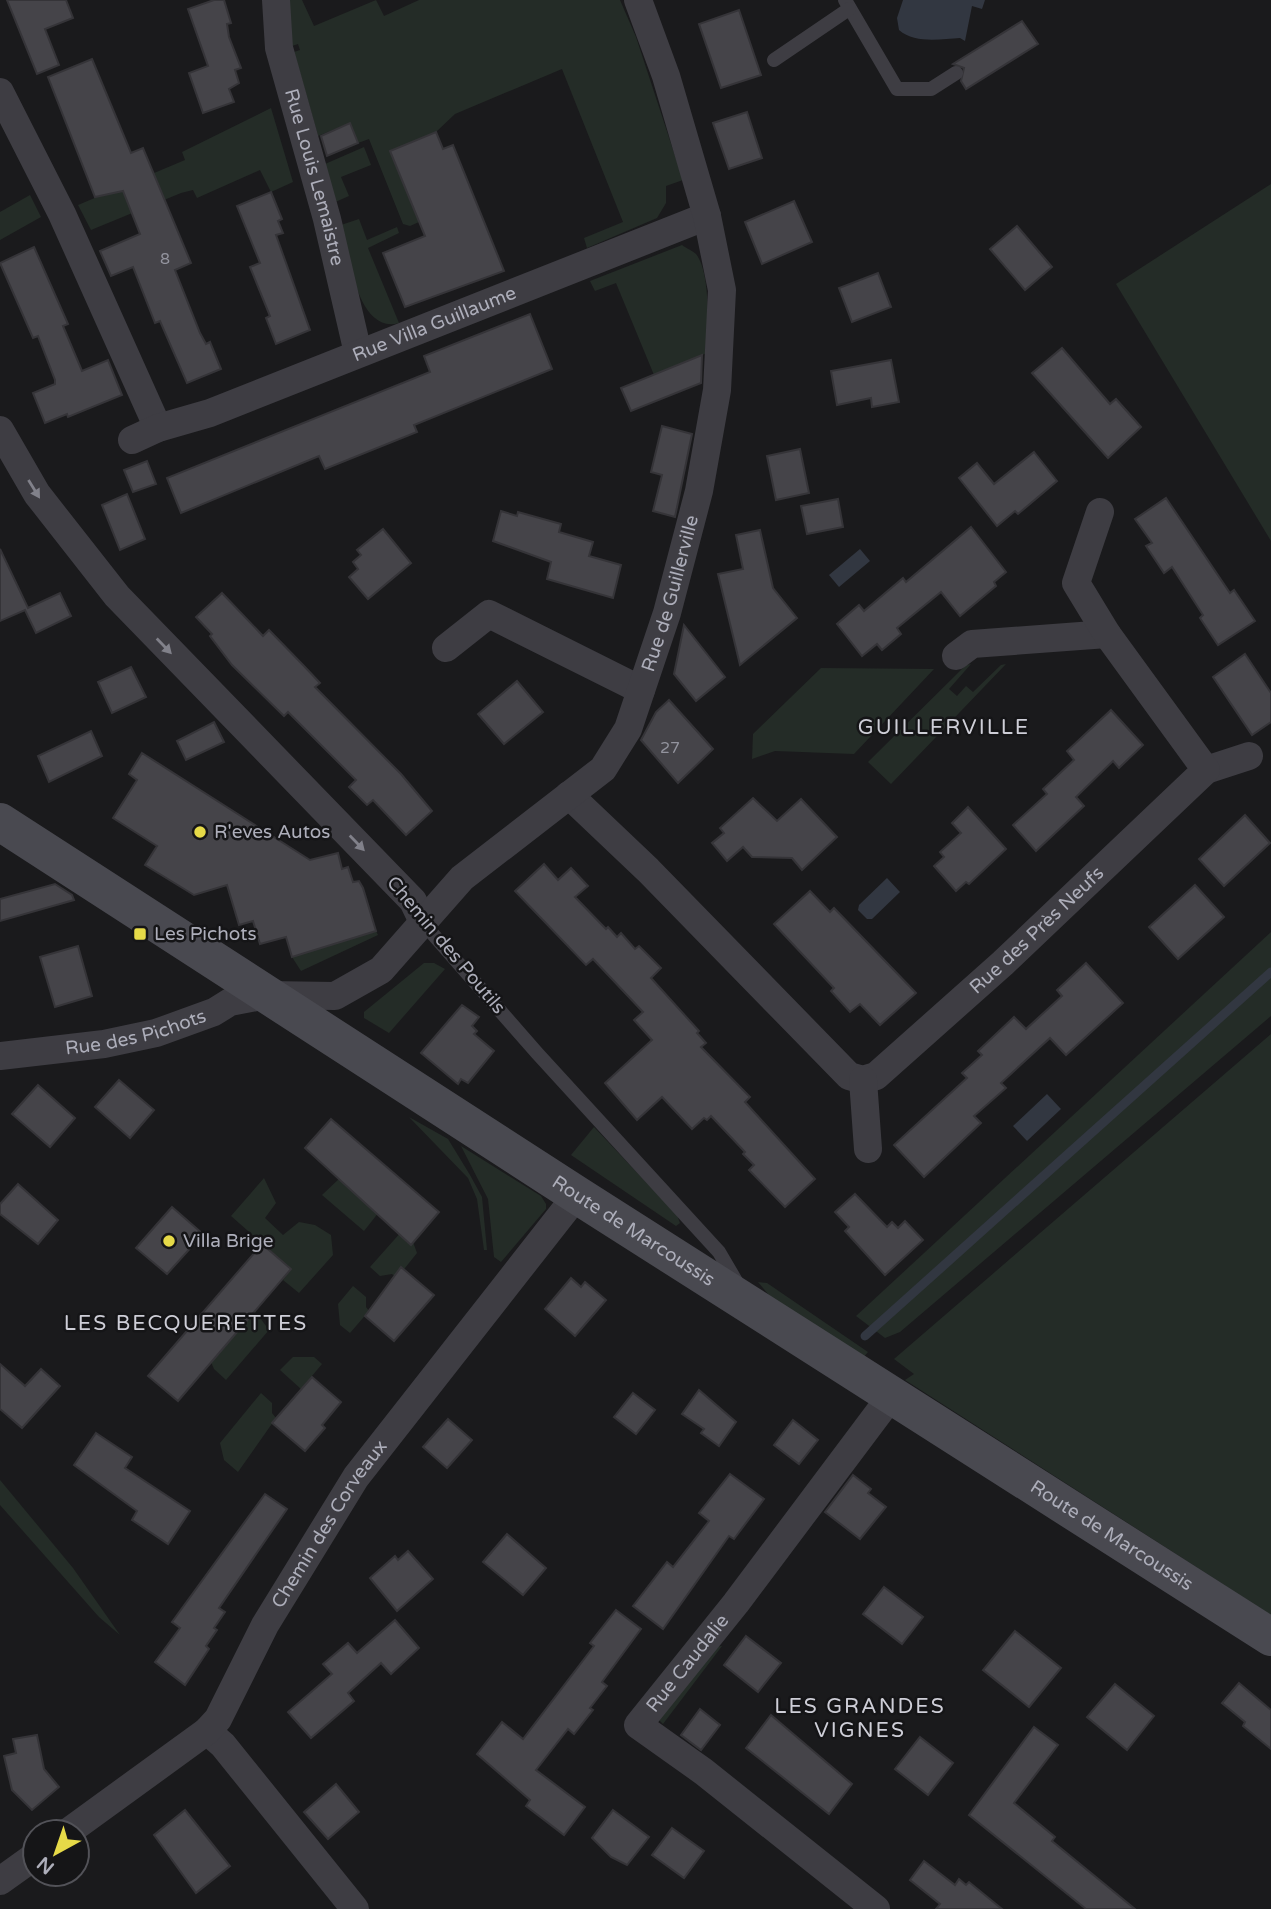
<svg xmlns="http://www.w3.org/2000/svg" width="1271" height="1909" viewBox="0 0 1271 1909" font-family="'Varela Round',sans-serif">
	<rect width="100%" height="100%" fill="#1a1a1c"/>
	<g fill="#242c27">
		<polygon points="285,0 302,0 314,26 376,0 384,16 419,0 620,0 636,37 683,180 666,186 666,203 657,218 587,248 584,238 623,222 562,69 455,114 436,132 390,151 419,222 410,226 403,224 369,139 358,143 350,123 318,136 294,52 300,50 298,44 292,46"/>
		<polygon points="271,108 293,182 271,192 260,170 197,198 193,190 181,193 91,230 78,205 185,160 182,152"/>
		<polygon points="364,147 371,165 341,177 349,196 333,203 325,164"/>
		<polygon points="1271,184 1271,541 1116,284"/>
		<polygon points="30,195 41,217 0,240 0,212"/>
		<path d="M359,219L367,240L397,227L399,233L368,248L399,323C357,335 348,252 341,225Z"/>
		<path d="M682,245C686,248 693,251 696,254C711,273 708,330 707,353L654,375L616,283L595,291L590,281Z"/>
		<polygon points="971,664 949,689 957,696 966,686 973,692 1001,665 1006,664 891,784 868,762 966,665"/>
		<polygon points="821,668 934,669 854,754 775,751 752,759 753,734"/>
		<polygon points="376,931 378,935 301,971 292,957"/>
		<polygon points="1271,932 1271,1016 900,1332 885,1338 856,1316"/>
		<polygon points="424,963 434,963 445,969 389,1033 364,1018 364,1012"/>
		<polygon points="1271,1034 1271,1615 905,1380 914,1374 894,1359"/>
		<polygon points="409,1117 448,1139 470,1175 482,1197 487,1250 484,1250 477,1199 468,1178"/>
		<polygon points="594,1127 677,1215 680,1223 676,1226 571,1155"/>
		<polygon points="461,1146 541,1196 546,1204 546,1209 501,1262 494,1257 488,1199"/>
		<polygon points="264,1178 276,1203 265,1218 283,1235 299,1222 315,1225 331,1235 333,1255 299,1293 283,1280 291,1269 231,1216"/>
		<polygon points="340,1178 379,1212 364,1231 322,1195"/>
		<polygon points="402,1231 413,1242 417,1253 397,1278 392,1274 380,1276 370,1267"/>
		<polygon points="758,1282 767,1283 868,1352 863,1358 772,1299"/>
		<polygon points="353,1286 366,1297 366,1307 369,1311 350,1333 340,1325 338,1304"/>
		<polygon points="255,1311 269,1330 226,1380 214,1369 211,1362"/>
		<polygon points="293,1357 314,1357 322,1364 301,1389 280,1370"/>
		<polygon points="261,1393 272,1403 272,1413 276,1418 238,1472 224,1460 220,1443"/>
		<polygon points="0,1480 73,1568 120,1635 99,1617 0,1505"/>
		<polygon points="722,1646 663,1724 659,1720 713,1647"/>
	</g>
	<g fill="#323741">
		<path d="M903,0H985L982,9L972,6L965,41L960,38C941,39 915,44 899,30L897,18Z"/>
		<polygon points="860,549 870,561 839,587 829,575"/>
		<polygon points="887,878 900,892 872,919 867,919 858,910 859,905"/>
		<polygon points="1047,1094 1061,1109 1027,1141 1013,1126"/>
	</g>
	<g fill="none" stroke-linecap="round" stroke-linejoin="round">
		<polyline stroke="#323741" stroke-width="9" points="865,1336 1271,972"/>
	</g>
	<g fill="#454449" stroke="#353438" stroke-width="2">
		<polygon points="7,0 66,0 73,18 45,29 59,65 37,74"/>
		<polygon points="214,0 224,0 231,23 227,24 229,37 241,68 235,70 239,83 229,89 234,102 203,113 189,73 208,66 188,9"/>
		<polygon points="739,10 761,75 721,88 699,24"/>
		<polygon points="1022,21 1038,44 966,89 961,81 964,68 953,64"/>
		<polygon points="92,59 131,153 143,148 191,263 175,270 200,333 206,344 210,342 221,369 187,383 160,321 155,323 133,267 111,276 100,251 140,234 123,191 95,197 48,77"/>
		<polygon points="747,112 762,158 729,169 713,123"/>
		<polygon points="350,123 358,143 327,156 321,136"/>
		<polygon points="436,132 443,149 453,145 504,271 405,307 383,253 425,236 390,151"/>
		<polygon points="271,192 282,219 278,221 283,233 276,235 310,330 276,344 266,318 270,316 250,267 260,263 237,206"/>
		<polygon points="794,201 812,242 762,264 745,222"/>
		<polygon points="1017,226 1052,267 1025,290 990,249"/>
		<polygon points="34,247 68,324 63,326 82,371 108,360 122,395 68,417 67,414 45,423 33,393 55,384 55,380 38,336 33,338 0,263"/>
		<polygon points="878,273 891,307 852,322 839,288"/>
		<polygon points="530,314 552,369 414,425 417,432 325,469 319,456 181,513 167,478 430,372 424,356"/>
		<polygon points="1062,348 1110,404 1116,399 1141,427 1108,458 1032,373"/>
		<polygon points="702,355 701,383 631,411 621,388"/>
		<polygon points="891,360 899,402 872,407 871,398 837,405 831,371"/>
		<polygon points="662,426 692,434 675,517 653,511 662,475 651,472"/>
		<polygon points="800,449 809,493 776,500 767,456"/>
		<polygon points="1034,452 1057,481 1018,514 1015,511 997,526 959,478 977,463 994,484"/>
		<polygon points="147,461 156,484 133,492 124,470"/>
		<polygon points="127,494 145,539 120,550 102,505"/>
		<polygon points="1166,498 1230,593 1234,590 1255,621 1218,645 1200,618 1203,615 1172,567 1164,573 1146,546 1152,543 1135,519"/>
		<polygon points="838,499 843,527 807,534 801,506"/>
		<polygon points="501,511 517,516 518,512 561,524 559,532 593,542 589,556 621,565 613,598 547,579 551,562 493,541"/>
		<polygon points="971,527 1006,572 994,582 996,586 960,616 941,592 897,628 901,634 882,650 877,644 862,656 837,624 859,605 864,611 903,578 906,582"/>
		<polygon points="383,529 411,563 368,599 349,577 358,569 353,562 361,555 357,550"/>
		<polygon points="760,530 773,588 797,618 740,665 718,574 743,569 736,535"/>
		<polygon points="0,549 28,608 60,593 71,616 36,633 25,610 0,621"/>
		<polygon points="222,593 263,636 269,630 304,666 320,683 315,687 401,774 432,811 406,835 373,800 367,805 349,787 356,780 288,712 284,716 232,665 210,636 212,634 196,617"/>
		<polygon points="684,625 725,677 696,701 674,674"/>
		<polygon points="1245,654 1271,693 1271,722 1252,735 1213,677"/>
		<polygon points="131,667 146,697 112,713 98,682"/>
		<polygon points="517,681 543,712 504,744 478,714"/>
		<polygon points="669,700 713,749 678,783 641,740 656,712"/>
		<polygon points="1111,710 1143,745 1119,768 1113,761 1076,797 1084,806 1036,851 1013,825 1047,794 1043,789 1074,760 1067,751"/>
		<polygon points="214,722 224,742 186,760 177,741"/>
		<polygon points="91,731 102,756 49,782 38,756"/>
		<polygon points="142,753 310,860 338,853 342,869 348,867 353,882 359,881 363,888 376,931 292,957 286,937 260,944 253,921 239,925 227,885 194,895 145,865 157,846 113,818 137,780 129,774"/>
		<polygon points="753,798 777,821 801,799 837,837 802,870 792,858 752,857 743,847 727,861 712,843 724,833 720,828"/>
		<polygon points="968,807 1006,849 969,884 966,882 956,891 934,866 944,857 940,852 961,833 952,823"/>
		<polygon points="1245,815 1270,843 1224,886 1199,859"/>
		<polygon points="544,864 558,880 571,868 588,886 575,897 606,929 608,927 617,937 621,933 635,949 639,946 661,968 651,978 699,1031 697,1033 706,1043 701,1047 750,1097 745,1102 815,1179 785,1207 749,1170 754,1165 743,1154 745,1152 711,1116 707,1120 704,1118 692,1129 662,1097 637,1120 605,1083 652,1040 634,1020 643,1012 593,959 586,965 515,891"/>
		<polygon points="55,884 72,895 74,900 0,921 0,899"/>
		<polygon points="1195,885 1224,917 1178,959 1149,927"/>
		<polygon points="810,891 830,912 834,908 916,993 880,1025 860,1004 850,1012 831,991 834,988 774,924"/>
		<polygon points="78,946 92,996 55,1007 40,957"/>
		<polygon points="1086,963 1123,1003 1066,1055 1050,1038 1001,1083 1006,1088 974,1116 981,1123 924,1177 894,1145 967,1078 962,1073 982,1055 978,1051 1014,1017 1026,1029 1062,996 1057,990"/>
		<polygon points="462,1005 479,1017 472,1026 477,1031 474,1034 494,1051 468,1083 461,1079 458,1084 421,1053"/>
		<polygon points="119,1080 154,1110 130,1138 95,1107"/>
		<polygon points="38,1085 75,1118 50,1147 12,1114"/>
		<polygon points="331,1119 439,1212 411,1245 305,1148"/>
		<polygon points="18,1184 58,1220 38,1244 0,1214 0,1204"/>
		<polygon points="855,1194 887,1227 892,1222 898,1228 905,1221 923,1240 885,1275 845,1231 849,1227 835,1212"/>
		<polygon points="172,1207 203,1234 167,1274 136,1248"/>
		<polygon points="262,1244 291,1269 178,1401 148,1376"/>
		<polygon points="401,1267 434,1295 394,1341 365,1316"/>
		<polygon points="571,1278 581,1287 585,1282 606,1300 575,1336 545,1309"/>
		<polygon points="0,1364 25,1386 41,1369 60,1386 22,1428 0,1409"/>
		<polygon points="312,1377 341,1402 322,1425 325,1428 305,1451 272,1423"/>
		<polygon points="699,1390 736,1422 719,1446 701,1433 704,1429 682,1414"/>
		<polygon points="633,1393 655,1410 636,1434 614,1417"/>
		<polygon points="448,1419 472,1440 447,1468 423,1447"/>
		<polygon points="793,1420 818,1440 799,1464 774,1445"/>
		<polygon points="96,1433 132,1457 125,1468 190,1511 168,1544 132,1520 137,1511 74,1465"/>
		<polygon points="730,1474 764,1499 734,1539 729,1536 663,1629 633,1606 667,1562 673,1567 709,1521 699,1513"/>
		<polygon points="853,1475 871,1489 868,1493 886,1507 860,1539 825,1512"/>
		<polygon points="265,1494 287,1509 219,1608 225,1612 214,1628 217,1630 206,1646 209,1649 185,1685 155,1662 180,1628 172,1622"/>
		<polygon points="507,1534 546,1568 523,1595 483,1562"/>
		<polygon points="408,1551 433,1579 397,1611 370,1578 395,1556 398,1560"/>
		<polygon points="884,1587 923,1617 902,1644 863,1614"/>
		<polygon points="616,1610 641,1629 602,1682 607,1686 590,1708 593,1710 574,1734 568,1729 536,1770 585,1807 564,1835 526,1806 530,1800 477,1754 502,1722 523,1739 594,1646 590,1643"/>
		<polygon points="395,1620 419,1648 391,1674 381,1663 348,1693 354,1701 311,1738 288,1712 332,1674 323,1664 348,1643 357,1653"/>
		<polygon points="1015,1631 1061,1668 1029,1707 983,1670"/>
		<polygon points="746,1636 781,1663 758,1692 724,1665"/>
		<polygon points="1239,1683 1271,1710 1271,1749 1243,1726 1245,1722 1222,1703"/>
		<polygon points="1115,1684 1154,1716 1127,1750 1087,1717"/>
		<polygon points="700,1709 720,1725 701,1750 681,1735"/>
		<polygon points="771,1715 852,1784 829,1814 746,1748"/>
		<polygon points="1034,1727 1058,1745 1014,1803 1055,1837 1052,1841 1135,1909 1086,1909 969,1815"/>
		<polygon points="37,1735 44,1769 59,1787 32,1810 12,1790 4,1756 16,1753 13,1739"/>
		<polygon points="920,1737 953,1763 928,1795 895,1769"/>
		<polygon points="336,1784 359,1812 328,1839 304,1812"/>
		<polygon points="185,1810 230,1866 196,1893 154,1835"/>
		<polygon points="613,1810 649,1837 627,1865 611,1857 592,1838"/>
		<polygon points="672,1828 704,1851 684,1878 652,1855"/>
		<polygon points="924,1861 955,1885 959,1879 966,1885 969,1882 1002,1909 936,1909 940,1904 910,1880"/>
	</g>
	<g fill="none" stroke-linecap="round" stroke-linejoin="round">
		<g stroke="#3e3d43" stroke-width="14">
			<polyline points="845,0 897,89 931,89 956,73"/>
			<polyline points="774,60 849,9"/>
			<polyline points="424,924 537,1053 719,1252 736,1281"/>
		</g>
		<g stroke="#3e3d43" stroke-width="28">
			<path id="s1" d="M276,0L279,48L327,219L358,353"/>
			<polyline points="0,92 62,214 158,428"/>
			<polyline points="0,430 37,494 117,596 413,901 424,924"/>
			<path id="s2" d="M132,440L158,428L210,413L707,216"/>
			<polyline points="446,648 489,614 641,690"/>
			<polyline points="956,656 972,644 1107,634"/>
			<polyline points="1206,770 1249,756"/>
			<path id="s3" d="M569,795L648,870L849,1076L863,1080L876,1076L1003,963L1206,770L1107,634L1076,583L1100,512"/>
			<path id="s4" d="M0,1056L104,1044L156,1033L214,1012L230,1002L267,995L335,996L381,970L462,878L603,769L628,729L667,613L699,491L717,390L722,290L707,216L666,76L638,0"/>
			<polyline points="863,1080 868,1149"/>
			<polyline points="207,1731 223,1745 355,1909"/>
			<path id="s5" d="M68,1832L207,1731L218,1719L265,1625L356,1477L577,1195"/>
			<polyline points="0,1881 35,1856"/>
			<path id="s6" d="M876,1909L704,1772L638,1725L736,1603L892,1395"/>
		</g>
		<path stroke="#494950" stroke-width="38" id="s7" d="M0,822L577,1195L1271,1637"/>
	</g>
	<defs><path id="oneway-solid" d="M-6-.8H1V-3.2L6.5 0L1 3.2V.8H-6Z" transform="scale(1.75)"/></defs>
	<g fill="#81818a">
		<use href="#oneway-solid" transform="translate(34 489) rotate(58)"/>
		<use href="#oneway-solid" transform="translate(164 646) rotate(46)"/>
		<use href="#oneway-solid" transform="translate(357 843) rotate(46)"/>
	</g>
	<g fill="#e6da48" stroke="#151517" stroke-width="2.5">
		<circle cx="200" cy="832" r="7"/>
		<rect x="133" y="927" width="14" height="14" rx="3.5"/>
		<circle cx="169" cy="1241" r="7"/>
	</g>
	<g text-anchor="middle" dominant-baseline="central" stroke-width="5" stroke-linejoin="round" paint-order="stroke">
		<g font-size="16" fill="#93949e">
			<text x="165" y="259">8</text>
			<text x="670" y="748">27</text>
		</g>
		<g font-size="19" fill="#adaeba" stroke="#151517">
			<text stroke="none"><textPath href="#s1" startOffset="182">Rue Louis Lemaistre</textPath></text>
			<text stroke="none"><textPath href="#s2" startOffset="324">Rue Villa Guillaume</textPath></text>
			<text stroke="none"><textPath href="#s4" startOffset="887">Rue de Guillerville</textPath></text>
			<text stroke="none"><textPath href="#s3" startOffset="642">Rue des Près Neufs</textPath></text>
			<text transform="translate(446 945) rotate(50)">Chemin des Poutils</text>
			<text stroke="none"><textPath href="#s4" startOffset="138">Rue des Pichots</textPath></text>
			<text stroke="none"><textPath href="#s7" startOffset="754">Route de Marcoussis</textPath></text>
			<text stroke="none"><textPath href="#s5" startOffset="413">Chemin des Corveaux</textPath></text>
			<text stroke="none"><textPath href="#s7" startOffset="1321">Route de Marcoussis</textPath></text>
			<text stroke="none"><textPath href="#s6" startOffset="380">Rue Caudalie</textPath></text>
		</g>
		<g font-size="19" fill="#adaeba" stroke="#151517" text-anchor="start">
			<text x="214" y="832">R'eves Autos</text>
			<text x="154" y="934">Les Pichots</text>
			<text x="183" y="1241">Villa Brige</text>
		</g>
		<g font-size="21" letter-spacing="2" fill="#ceced7" stroke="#151517">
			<text x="944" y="727">GUILLERVILLE</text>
			<text x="186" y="1323">LES BECQUERETTES</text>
			<text x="860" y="1706">LES GRANDES<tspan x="860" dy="24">VIGNES</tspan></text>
		</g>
	</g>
	<g transform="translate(56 1853) rotate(220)"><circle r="33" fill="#151517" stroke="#525258" stroke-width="2"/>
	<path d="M0-5L12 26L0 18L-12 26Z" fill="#e6da48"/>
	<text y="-10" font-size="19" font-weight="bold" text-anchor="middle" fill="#adaeba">N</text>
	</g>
</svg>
